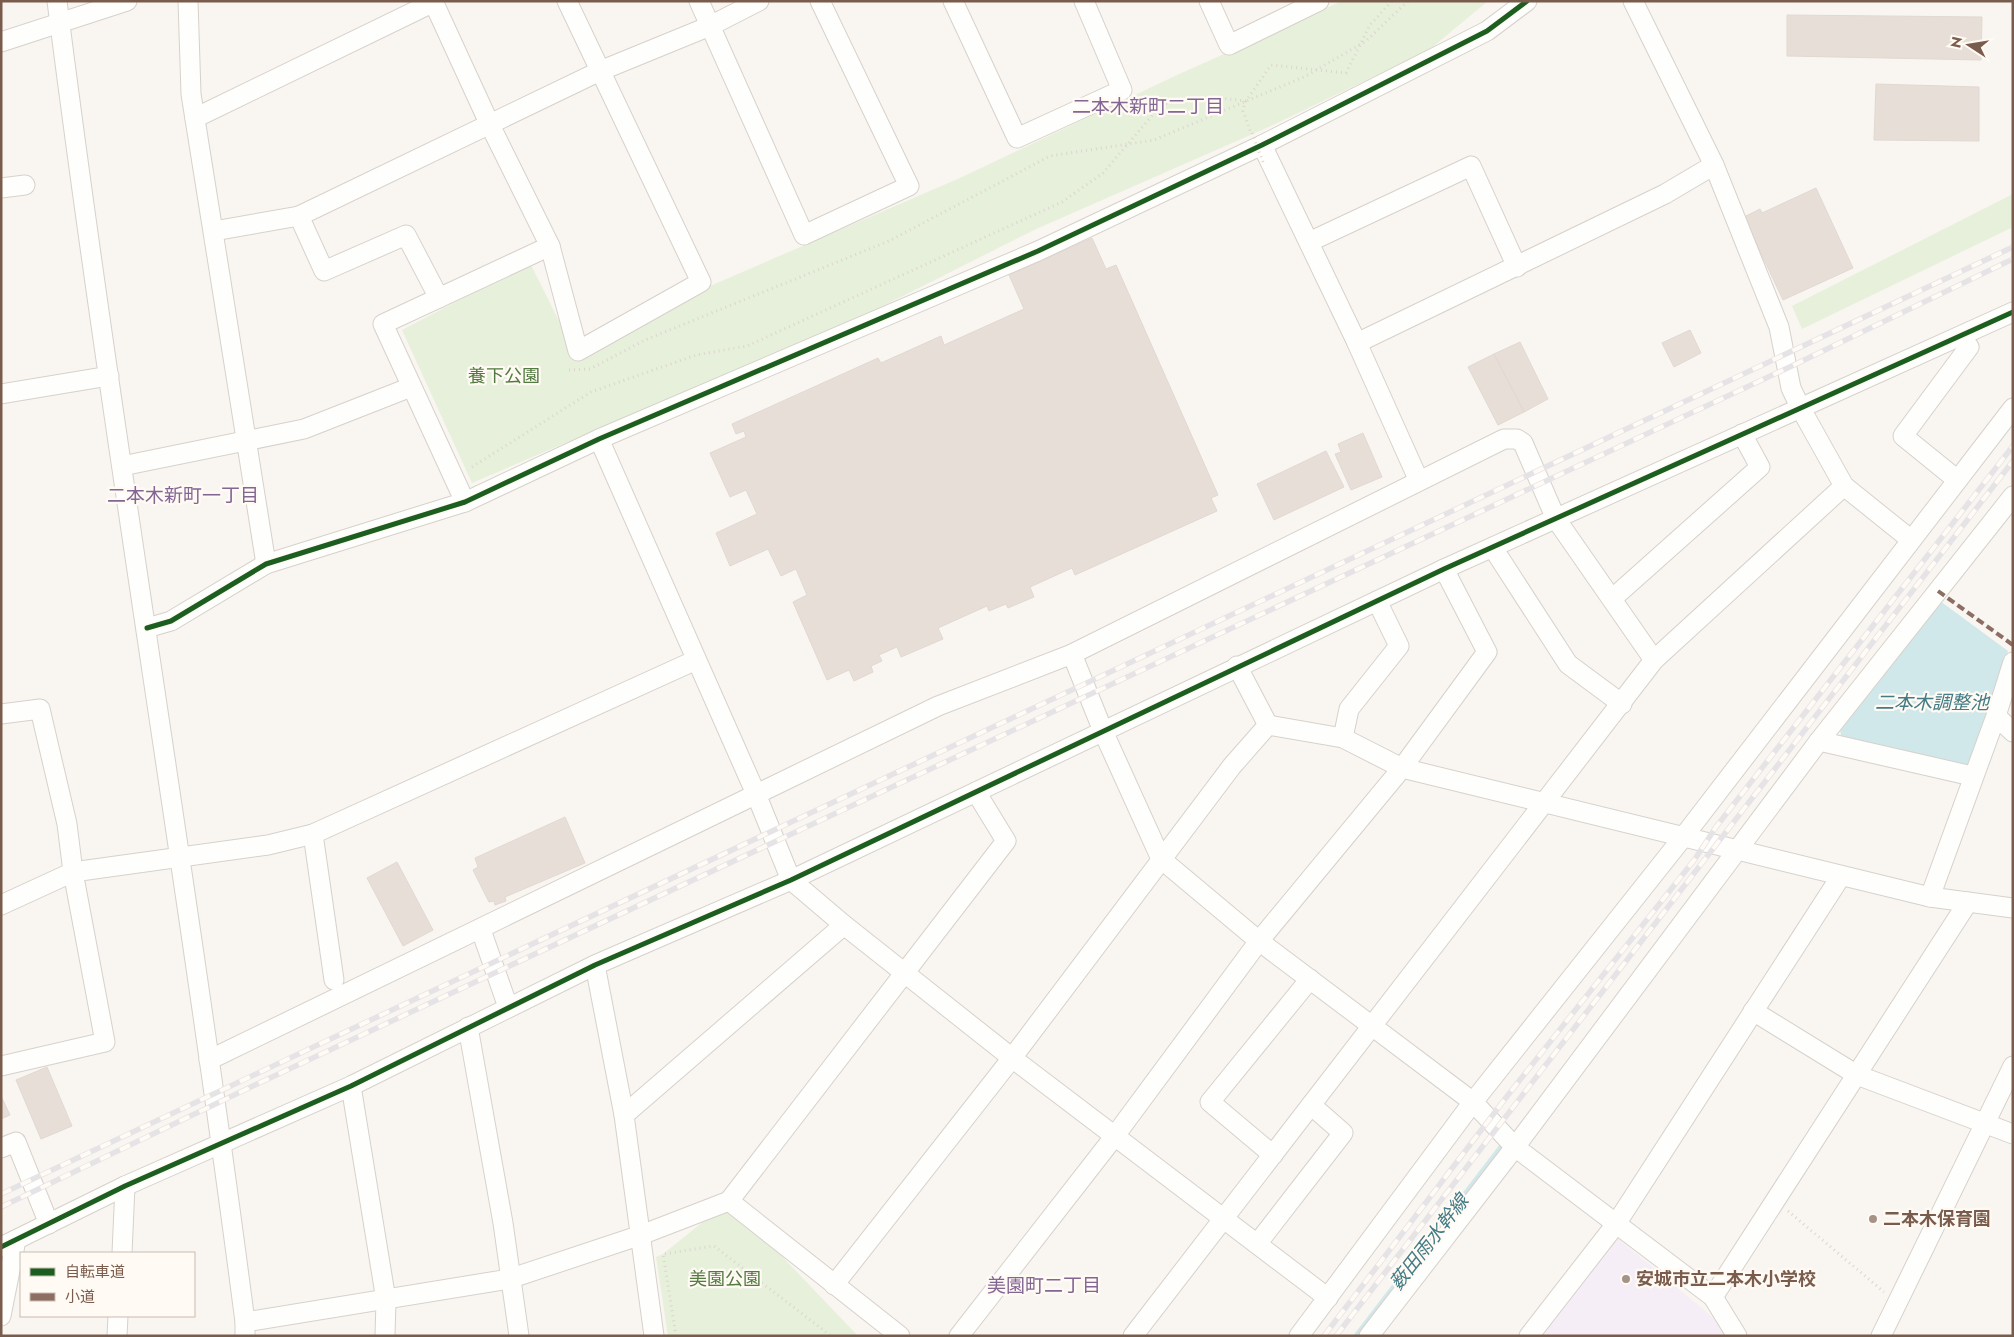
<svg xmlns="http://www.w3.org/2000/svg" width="2014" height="1337" viewBox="0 0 2014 1337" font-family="Jost,'Noto Sans JP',sans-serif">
	<rect width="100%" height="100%" fill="#f9f5f0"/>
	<polygon fill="#f6eef6" points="1617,1238 1716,1320 1727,1336 1541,1336"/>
	<g fill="#e7f0db">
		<polygon points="1342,1 1488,1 1429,50 1273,125 1034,230 877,309 472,483 402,330 530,263 577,357 696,292 960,178 1175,76"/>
		<polygon points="2013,194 2013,227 1802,329 1792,306"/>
		<polygon points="729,1201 858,1336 668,1336 656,1257 663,1254"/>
	</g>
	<polygon fill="#d0e8ea" points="1940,601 2008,651 1970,763 1964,767 1842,739 1840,730"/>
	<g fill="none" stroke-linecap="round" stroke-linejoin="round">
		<polyline stroke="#d0e8ea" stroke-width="5" points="1356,1336 1501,1147"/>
	</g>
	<g fill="#e6ded7" stroke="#e2d8d2">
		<polygon points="1787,15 1982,17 1981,60 1787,56"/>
		<polygon points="1876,84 1979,87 1979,141 1874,140"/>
		<polygon points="1816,188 1853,268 1783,300 1744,217 1760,209 1762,213"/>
		<polygon points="1092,238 1106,269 1116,265 1218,495 1211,498 1217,511 1075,575 1072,568 1030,587 1034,597 1008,608 1006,604 989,611 987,606 938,628 943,639 901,657 897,647 879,655 882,661 871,666 873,672 854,681 849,670 827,680 793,602 807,595 796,569 781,576 768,549 730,566 716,533 757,514 746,490 730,497 710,453 746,437 744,431 736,434 732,424 878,358 881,363 941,336 944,345 1024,309 1009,275"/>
		<polygon points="1690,330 1701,353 1674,367 1662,343"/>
		<polygon points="1520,342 1548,399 1524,412 1494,354"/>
		<polygon points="1494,354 1524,412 1498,425 1468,367"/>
		<polygon points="1363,433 1382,477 1351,490 1335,454 1341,452 1338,444"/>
		<polygon points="1326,451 1344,487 1274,520 1257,484"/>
		<polygon points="565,817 585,863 505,897 506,901 495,905 494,901 489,902 473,870 478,867 475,858"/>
		<polygon points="397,862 433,930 403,946 367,878"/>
		<polygon points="47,1067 72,1126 41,1139 16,1080"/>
		<polygon points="1,1096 10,1115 1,1119"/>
	</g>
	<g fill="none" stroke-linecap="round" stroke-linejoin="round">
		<g stroke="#d7d1cb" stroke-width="21">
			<g id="minor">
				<path d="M57,1C113,443 188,881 245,1322V1336"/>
				<polyline points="188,1 191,94 266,564"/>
				<polyline points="433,1 490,125 550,246 578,351 701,282 567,1"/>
				<polyline points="699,1 804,235 909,186 820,1"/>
				<polyline points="953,1 1017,138 1122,90 1084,1"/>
				<polyline points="1209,1 1229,45 1319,1"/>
				<polyline points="1633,1 1714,165 1779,327 1791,388 1801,409 1844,486 1910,539"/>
				<polyline points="1,42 127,1"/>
				<polyline points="195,118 434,2"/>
				<polyline points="1262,145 1357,343 1419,481"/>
				<polyline points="1,188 25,185"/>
				<polyline points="299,216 324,271 406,235 439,298"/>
				<polyline points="214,231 299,216 600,71 710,26 759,1"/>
				<polyline points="1309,242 1471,166 1517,267"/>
				<polyline points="1357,343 1665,194 1714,165"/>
				<polyline points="1,394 109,376"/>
				<polyline points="599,439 756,794 791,880 844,925 1012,1058 1328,1298"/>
				<polyline points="122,466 304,429 411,387"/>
				<polyline points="1956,479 1903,436 1969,347 1961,336"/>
				<polyline points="465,502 383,324 550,246"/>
				<polyline points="1493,548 1568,664 1622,704"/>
				<polyline points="1613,598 1760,467 1742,434"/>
				<polyline points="147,628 171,621 266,564 465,502 599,439 1038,251 1262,145 1487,31 1527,1"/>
				<polyline points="1072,654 1103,731 1161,859 1259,941 1473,1102 1515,1147 1713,1297 1737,1336"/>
				<polyline points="1237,666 1268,725"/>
				<polyline points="1,714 40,709 67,824 73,872 105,1042 1,1066"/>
				<polyline points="1996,716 2013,732"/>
				<polyline points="1268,725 1343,738 1402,768 1930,897 2013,908"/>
				<polyline points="1343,738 1349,709 1399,646 1377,601"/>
				<polyline points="1819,741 1972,776"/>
				<polyline points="313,834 334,980"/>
				<polyline points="1930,897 1996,716 2013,662"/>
				<polyline points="1,905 73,872 268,845 313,834 696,660"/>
				<polyline points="481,930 508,1007"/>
				<polyline points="595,965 624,1115 654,1336"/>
				<polyline points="1753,1011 1857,1075 2013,1134"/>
				<polyline points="468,1027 503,1223 519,1336"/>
				<polyline points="209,1060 938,706 1072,654 1504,439 1517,439 1523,443 1556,519 1654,660"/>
				<polyline points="351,1086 386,1300 385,1336"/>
				<polyline points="624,1115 844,925"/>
				<polyline points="1,1148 16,1142 49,1224"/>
				<polyline points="1273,1155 1210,1102 1310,979"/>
				<polyline points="729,1201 900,1336"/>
				<polyline points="1257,1244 1343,1133 1311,1105"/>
				<polyline points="1,1247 125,1186 351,1086 595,965 791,880 1444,569 2013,312"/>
				<polyline points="122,1253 125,1186"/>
				<polyline points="834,1285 1012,1058 1232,766 1268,725"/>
				<polyline points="1713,1297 1968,902"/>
				<polyline points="1,1316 16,1240"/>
				<polyline points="245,1322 509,1279 641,1235 729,1201 1006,841 976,792"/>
				<polyline points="117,1336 118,1316"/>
				<polyline points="959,1336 1114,1137 1259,941 1402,768 1487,652 1444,569"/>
				<polyline points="1133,1336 1654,660 1844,486"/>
				<polyline points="1299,1336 1473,1102 1684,836 2013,408"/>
				<polyline points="1369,1336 1515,1147 1819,741 2013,496"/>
				<polyline points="1529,1336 1616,1224 1841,876"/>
				<polyline points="1881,1336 2013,1066"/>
			</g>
		</g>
		<g stroke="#dcd5d0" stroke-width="3" stroke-dasharray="1 4" stroke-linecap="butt">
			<polyline points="1245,101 1243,111 1251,133"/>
			<polyline points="569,370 590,369 645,340 889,241 1050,156 1154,140 1306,76 1366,41 1408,1"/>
			<polyline points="472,467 591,392 696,355 747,346 1062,202 1103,173 1162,104 1212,97 1246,101 1271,65 1346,73 1370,25 1392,1"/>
			<polyline points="1788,1211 1884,1292"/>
			<polyline points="676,1336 663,1254 714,1246 831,1336"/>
		</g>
		<use href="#minor" stroke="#fefefd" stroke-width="19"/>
		<g stroke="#e6e3e7" stroke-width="5.5">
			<g id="rail">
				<polyline points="1,1194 2013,247"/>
				<polyline points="1,1207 255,1085 1796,364 2013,259"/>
				<polyline points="1324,1336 1508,1095 1695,859 1716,827 2013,446"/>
				<polyline points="1336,1336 2013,461"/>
			</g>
		</g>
		<use href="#rail" stroke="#fffaf3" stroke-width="4" stroke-dasharray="11" stroke-linecap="butt"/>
		<polyline stroke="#dcd5d0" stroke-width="3" stroke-dasharray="1 4" stroke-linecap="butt" points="1252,133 1263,162"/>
		<polyline stroke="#8d6e63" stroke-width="4" stroke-dasharray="8 4" stroke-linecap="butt" points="1938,591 2013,645"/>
		<g stroke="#fffaf3" stroke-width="8">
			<g id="cycleway">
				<polyline points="147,628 171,621 266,564 465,502 599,439 1038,251 1262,145 1487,31 1527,1"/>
				<polyline points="1,1247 125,1186 351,1086 595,965 791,880 1444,569 2013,312"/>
			</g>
		</g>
		<use href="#cycleway" stroke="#1b5e20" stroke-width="5"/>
	</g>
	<g fill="#a69286" stroke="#fffaf3" stroke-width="2">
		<circle cx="1873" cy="1219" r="5"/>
		<circle cx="1626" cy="1279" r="5"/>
	</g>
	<g text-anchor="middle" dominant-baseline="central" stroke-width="4.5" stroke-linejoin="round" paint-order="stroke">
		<g font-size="18" fill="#537a41" stroke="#fffaf3">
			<text x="504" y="376">養下公園</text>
			<text x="725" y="1279">美園公園</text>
		</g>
		<g font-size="18" font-weight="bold" fill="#7a5c4d" stroke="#fffaf3" text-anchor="start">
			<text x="1883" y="1219">二本木保育園</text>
			<text x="1636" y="1279">安城市立二本木小学校</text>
		</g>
		<g font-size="19" fill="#846695" stroke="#fffaf3">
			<text x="1148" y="106">二本木新町二丁目</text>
			<text x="183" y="495">二本木新町一丁目</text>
			<text x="1044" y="1285">美園町二丁目</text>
		</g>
		<g font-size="19" font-style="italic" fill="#437c86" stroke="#fffaf3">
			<text x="1932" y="702">二本木調整池</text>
			<text transform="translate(1429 1242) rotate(-52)">薮田雨水幹線</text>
		</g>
	</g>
	<rect width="2014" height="1337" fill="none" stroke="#7a5c4d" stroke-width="5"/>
	<rect x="20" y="1252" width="175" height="65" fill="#fffaf3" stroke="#cabbb1"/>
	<rect x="30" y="1268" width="25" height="8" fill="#1b5e20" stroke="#cabbb1"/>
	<text x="65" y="1277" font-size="15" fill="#7a5c4d">自転車道</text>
	<rect x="30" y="1293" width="25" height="8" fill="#8d6e63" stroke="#cabbb1"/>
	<text x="65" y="1302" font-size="15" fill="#7a5c4d">小道</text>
	<g transform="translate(1969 45) rotate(282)" stroke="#fffaf3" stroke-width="4" paint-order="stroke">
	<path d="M0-4L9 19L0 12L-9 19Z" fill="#7a5c4d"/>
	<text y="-8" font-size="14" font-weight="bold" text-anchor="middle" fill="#7a5c4d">N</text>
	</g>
</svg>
